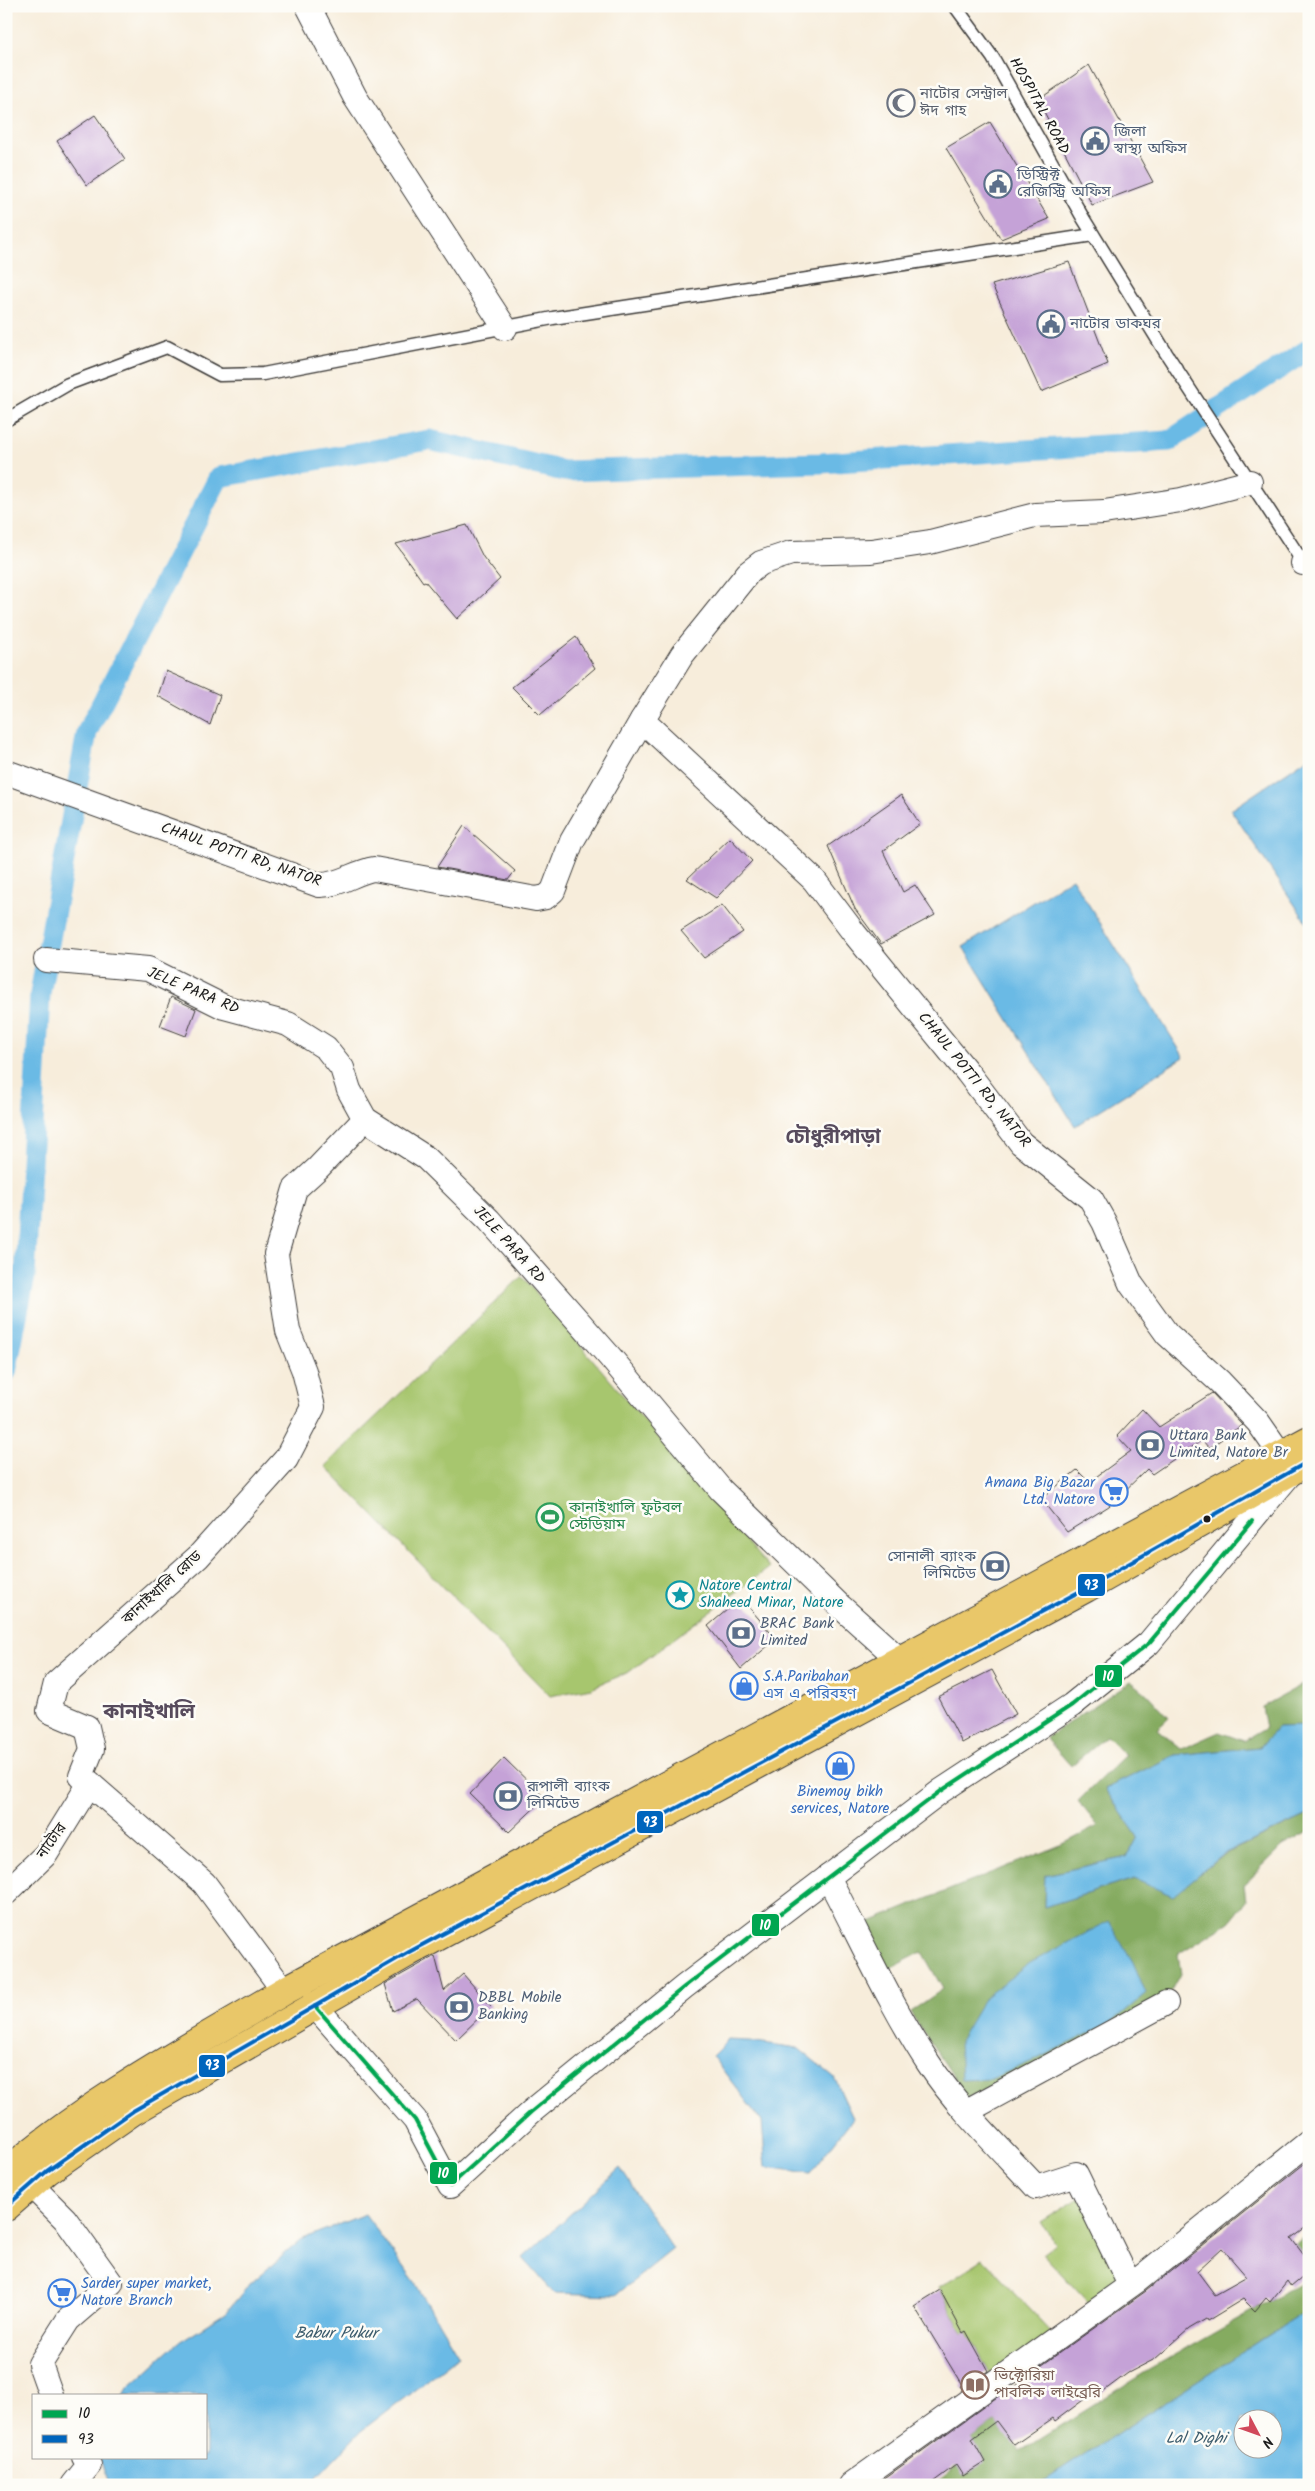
<svg xmlns="http://www.w3.org/2000/svg" width="1315" height="2491" viewBox="0 0 1315 2491" font-family="Kalam,'Noto Sans Bengali',sans-serif">
	<rect width="100%" height="100%" fill="#fdfcf7"/>
	<filter id="ink" filterUnits="userSpaceOnUse"><feTurbulence type="fractalNoise" baseFrequency=".02" numOctaves="2"/><feDisplacementMap in="SourceGraphic" scale="10" xChannelSelector="R" yChannelSelector="G"/><feConvolveMatrix kernelMatrix="1 2 1 2 8 2 1 2 1" color-interpolation-filters="sRGB"/></filter>
	<filter id="wash" filterUnits="userSpaceOnUse"><feTurbulence type="fractalNoise" baseFrequency=".0096" numOctaves="4" result="noise"/><feDisplacementMap in="SourceGraphic" scale="20" xChannelSelector="R" yChannelSelector="G"/><feGaussianBlur stdDeviation="1.12" result="paint"/><feColorMatrix in="noise" values="0 0 0 0 0 0 0 0 0 0 0 0 0 0 0 0 0 1.4 0 .05"/><feComposite in="paint" operator="in"/></filter>
	<g filter="url(#wash)">
		<rect width="100%" height="100%" fill="#f7eddb"/>
		<g fill="#a7c66e" stroke="#627145">
			<polygon points="522,1276 769,1568 629,1672 591,1688 550,1696 325,1466"/>
			<polygon points="1086,2194 1130,2285 1095,2310 1042,2253 1055,2243 1041,2222"/>
			<polygon points="983,2259 1053,2334 992,2378 967,2331 963,2333 939,2287"/>
		</g>
		<g fill="#85ab61" stroke="#50643e">
			<polygon points="1131,1681 1147,1694 1169,1718 1157,1729 1181,1749 1219,1732 1244,1741 1266,1728 1262,1707 1309,1681 1309,1726 1278,1727 1260,1747 1175,1755 1105,1789 1138,1837 1127,1857 1045,1875 1044,1907 1134,1879 1173,1895 1223,1855 1309,1814 1309,1832 1283,1846 1244,1884 1246,1901 1229,1922 1178,1954 1181,1974 1169,1996 968,2098 910,2012 943,1989 922,1952 885,1971 860,1926 1063,1844 1098,1826 1078,1801 1125,1755 1106,1736 1071,1766 1046,1738"/>
			<polygon points="1309,2235 1309,2273 1288,2248"/>
			<polygon points="1309,2279 1309,2309 1038,2485 933,2485 957,2466 964,2476 984,2462 972,2439 996,2421 1020,2451 1147,2371"/>
		</g>
		<g fill="#6abae5" stroke="#436b80" fill-rule="evenodd">
			<polygon points="1309,757 1309,926 1231,810"/>
			<polygon points="1072,878 1184,1057 1075,1126 963,947"/>
			<polygon points="1309,1726 1309,1814 1223,1854 1173,1896 1134,1879 1044,1907 1045,1875 1127,1857 1138,1837 1105,1789 1175,1755 1260,1747 1278,1727"/>
			<polygon points="1109,1921 1133,1962 1146,1993 1115,2020 1046,2055 991,2079 961,2080 959,2041 985,1997 1030,1963"/>
			<polygon points="728,2040 749,2041 798,2048 834,2077 853,2118 810,2173 766,2167 762,2122 712,2056"/>
			<polygon points="620,2168 673,2249 616,2295 554,2293 523,2258"/>
			<polygon points="365,2214 415,2283 459,2356 361,2431 309,2485 110,2485 99,2457 206,2457 206,2395 124,2395 128,2388 179,2342 225,2313 250,2284 302,2239"/>
			<path d="M1309,2309V2485H1038ZM1272,2418V2448H1242V2418Z"/>
		</g>
		<g fill="none" stroke-linecap="round" stroke-linejoin="round">
			<polyline stroke="#6abae5" stroke-width="21" points="6,1372 25,1276 40,994 87,732 219,477 429,440 564,471 820,463 1169,441 1309,349"/>
		</g>
		<g id="blocks">
			<g fill="#c5a2d7" fill-rule="evenodd">
				<polygon points="1089,65 1153,182 1092,205 1038,100"/>
				<polygon points="95,115 125,159 87,185 57,141"/>
				<polygon points="990,122 1049,219 1001,239 946,148"/>
				<polygon points="1069,262 1108,364 1041,392 992,285"/>
				<polygon points="467,525 483,557 500,579 457,619 425,581 423,582 396,544"/>
				<polygon points="576,637 595,668 540,715 512,687"/>
				<polygon points="166,671 220,695 210,725 158,696"/>
				<polygon points="901,795 920,824 883,851 903,892 915,885 935,915 881,944 855,909 828,846"/>
				<polygon points="464,826 515,871 508,880 437,867"/>
				<polygon points="730,838 752,861 716,898 687,879"/>
				<polygon points="722,905 743,932 704,958 681,931"/>
				<polygon points="171,997 196,1009 186,1036 160,1026"/>
				<polygon points="1212,1393 1242,1425 1209,1448 1202,1440 1152,1474 1147,1469 1109,1506 1067,1532 1041,1499 1077,1470 1089,1482 1131,1451 1117,1436 1142,1409 1159,1427"/>
				<polygon points="741,1598 776,1639 741,1669 708,1626"/>
				<polygon points="992,1670 1016,1714 962,1743 938,1697"/>
				<polygon points="504,1758 545,1798 509,1832 470,1794"/>
				<polygon points="435,1956 444,1991 463,1974 491,2006 456,2040 417,1999 393,2011 385,1984"/>
				<path d="M1309,2160V2225L1291,2238L1309,2262V2272L1291,2287L1287,2281L1270,2302L1266,2298L1255,2311L1243,2299L1207,2321L1206,2319L1189,2329L1155,2359L1128,2373L1097,2396L1094,2392L1055,2421L1053,2418L1014,2445L996,2421L972,2439L985,2462L963,2476L956,2465L929,2485H875L1011,2387L1013,2389L1031,2373L1146,2291ZM1222,2248L1247,2277L1215,2295L1197,2271Z"/>
				<polygon points="940,2290 963,2333 966,2331 988,2371 962,2389 960,2386 962,2385 914,2306"/>
			</g>
		</g>
	</g>
	<g filter="url(#ink)">
		<use href="#blocks" fill-opacity="0" stroke="#3d3b39" stroke-width="1"/>
		<g fill="none" stroke-linecap="round" stroke-linejoin="round">
			<g stroke="#3d3b39" stroke-width="15">
				<g id="lane">
					<polyline points="955,6 993,58 1083,218 1166,353 1306,567"/>
					<polyline points="6,420 68,384 167,347 220,375 263,374 553,318 1093,235"/>
				</g>
			</g>
			<g stroke="#3d3b39" stroke-width="26">
				<g id="street">
					<polyline points="308,6 355,97 505,328"/>
					<polyline points="1303,563 1309,561"/>
					<polyline points="642,720 682,655 748,573 761,563 791,553 871,551 930,542 1035,515 1104,512 1181,500 1250,482"/>
					<path d="M6,772L319,885C338,886 355,872 374,869L536,899L546,897L553,891L572,841L642,720L814,880L854,933L968,1073L1021,1143L1091,1199L1104,1222L1131,1284L1167,1334L1220,1382L1258,1422L1281,1455"/>
					<polyline points="46,960 148,969 224,1007 288,1024 326,1048 342,1068 349,1090 365,1119 426,1158 489,1220 610,1357 721,1490 841,1607 901,1661"/>
					<path d="M828,1877C861,1939 890,2005 929,2064C957,2107 1001,2149 1036,2187L1076,2174L1130,2285"/>
					<polyline points="6,1893 46,1854 90,1783"/>
					<polyline points="284,1991 204,1883 81,1776 92,1749 87,1727 49,1711 56,1683 198,1557 286,1459 313,1407 304,1371 288,1331 276,1254 295,1189 318,1168 365,1119"/>
					<polyline points="315,2006 415,2120 450,2186 531,2112 684,1987 941,1791 1072,1705 1149,1643 1290,1474"/>
					<polyline points="967,2111 1166,2003"/>
					<polyline points="31,2185 65,2219 111,2283 68,2320 40,2364 51,2395"/>
					<polyline points="73,2485 89,2465 84,2457"/>
					<polyline points="851,2485 1138,2280 1309,2142"/>
				</g>
			</g>
			<g stroke="#3d3b39" stroke-width="30">
				<g id="highway">
					<path d="M6,2173C90,2100 189,2048 284,1991L1309,1440"/>
					<polyline points="6,2207 47,2171 133,2111 409,1952 1086,1588 1309,1461"/>
				</g>
			</g>
			<use href="#lane" stroke="#fff" stroke-width="12"/>
			<use href="#street" stroke="#fff" stroke-width="24"/>
			<use href="#highway" stroke="#e9c769" stroke-width="28"/>
			<g stroke="#fdfcf7" stroke-width="8">
				<polyline id="bus-1" points="315,2006 415,2120 450,2186 531,2112 684,1987 941,1791 1072,1705 1149,1643 1252,1521"/>
			</g>
			<g stroke="#fdfcf7" stroke-width="8">
				<polyline id="bus-2" points="6,2207 47,2171 133,2111 409,1952 1086,1588 1309,1461"/>
			</g>
			<use href="#bus-1" stroke="#00a651" stroke-width="4"/>
			<use href="#bus-2" stroke="#0065bd" stroke-width="4"/>
		</g>
	</g>
	<defs>
		<g id="mosque-ring" transform="scale(1.4375)"><circle r="9.5" fill="#fdfcf7" stroke="#6b7280" stroke-width="1.5"/><path d="M3.5-4.9A6 6 0 1 0 3.5 4.9A5 5 0 1 1 3.5-4.9Z" fill="#6b7280"/></g>
		<g id="civic-ring" transform="scale(1.4375)"><circle r="9.5" fill="#fdfcf7" stroke="#5c6f8a" stroke-width="1.5"/><path d="M-.6-6.5H3V-4.5H.6V-3L4-1V1h2V6H-6V1h2V-1L-.6-3ZM-1.2 2.5V6h2.4V2.5Z" fill="#5c6f8a"/></g>
		<g id="bank-ring" transform="scale(1.4375)"><circle r="9.5" fill="#fdfcf7" stroke="#5c6f8a" stroke-width="1.5"/><path d="M-6-4H6V4H-6ZM0-2.3a2.3 2.3 0 1 0 0 4.6a2.3 2.3 0 1 0 0-4.6Z" fill="#5c6f8a"/></g>
		<g id="supermarket-ring" transform="scale(1.4375)"><circle r="9.5" fill="#fdfcf7" stroke="#3f7fe0" stroke-width="1.5"/><path d="M-6-5.5h2.5l.6 2H6L4.5 2H-2.5L-4.4-4H-6ZM-1.5 3.2a1.3 1.3 0 1 0 .1 0ZM3 3.2a1.3 1.3 0 1 0 .1 0Z" fill="#3f7fe0"/></g>
		<g id="stadium-ring" transform="scale(1.4375)"><circle r="9.5" fill="#fdfcf7" stroke="#2e9e5b" stroke-width="1.5"/><path d="M0-5a6.5 5 0 1 0 0 10a6.5 5 0 1 0 0-10ZM-3.5-1.8h7v3.6h-7Z" fill="#2e9e5b"/></g>
		<g id="sight-ring" transform="scale(1.4375)"><circle r="9.5" fill="#fdfcf7" stroke="#0f9aa8" stroke-width="1.5"/><path d="M0-6L1.8-2.2L6-1.7L2.9 1.2L3.7 5.4L0 3.3L-3.7 5.4L-2.9 1.2L-6-1.7L-1.8-2.2Z" fill="#0f9aa8"/></g>
		<g id="shop-ring" transform="scale(1.4375)"><circle r="9.5" fill="#fdfcf7" stroke="#3f7fe0" stroke-width="1.5"/><path d="M-5-2.5h2.3a2.7 3.5 0 0 1 5.4 0H5L5.5 6h-11ZM-1.5-2.5h3a1.5 2.3 0 0 0-3 0Z" fill="#3f7fe0"/></g>
		<g id="library-ring" transform="scale(1.4375)"><circle r="9.5" fill="#fdfcf7" stroke="#8d6e63" stroke-width="1.5"/><path d="M-6-4Q-3-5.5-.7-3.5V5Q-3 3-6 4ZM6-4Q3-5.5 .7-3.5V5Q3 3 6 4Z" fill="#8d6e63"/></g>
	</defs>
	<g fill-rule="evenodd">
		<use href="#mosque-ring" x="901" y="103"/>
		<use href="#civic-ring" x="1095" y="141"/>
		<use href="#civic-ring" x="998" y="184"/>
		<use href="#civic-ring" x="1051" y="324"/>
		<use href="#bank-ring" x="1150" y="1445"/>
		<use href="#supermarket-ring" x="1114" y="1492"/>
		<use href="#stadium-ring" x="550" y="1517"/>
		<use href="#bank-ring" x="995" y="1566"/>
		<use href="#sight-ring" x="680" y="1595"/>
		<use href="#bank-ring" x="741" y="1633"/>
		<use href="#shop-ring" x="744" y="1686"/>
		<use href="#shop-ring" x="840" y="1766"/>
		<use href="#bank-ring" x="508" y="1796"/>
		<use href="#bank-ring" x="459" y="2007"/>
		<use href="#supermarket-ring" x="62" y="2293"/>
		<use href="#library-ring" x="975" y="2385"/>
	</g>
	<circle fill="#1c1c1c" stroke="#fdfcf7" stroke-width="2" cx="1207" cy="1519" r="4.5"/>
	<g text-anchor="middle" dominant-baseline="central" stroke-width="5" stroke-linejoin="round" paint-order="stroke">
		<g font-size="15" fill="#5b616d" stroke="#fdfcf7" text-anchor="start">
			<text x="920" y="94">নাটোর সেন্ট্রাল<tspan x="920" dy="17">ঈদ গাহ</tspan></text>
		</g>
		<g font-size="15" fill="#1c1c1c" stroke="#fdfcf7">
			<text transform="translate(1039 106) rotate(61)">HOSPITAL ROAD</text>
			<text transform="translate(241 855) rotate(19)">CHAUL POTTI RD, NATOR</text>
			<text transform="translate(193 991) rotate(23)">JELE PARA RD</text>
			<text transform="translate(974 1080) rotate(51)">CHAUL POTTI RD, NATOR</text>
			<text transform="translate(509 1245) rotate(48)">JELE PARA RD</text>
			<text transform="translate(162 1588) rotate(-42)">কানাইখালি রোড</text>
			<text transform="translate(52 1841) rotate(-55)">নাটোর</text>
		</g>
		<g font-size="15" fill="#4e5e75" stroke="#fdfcf7" text-anchor="start">
			<text x="1114" y="132">জিলা<tspan x="1114" dy="17">স্বাস্থ্য অফিস</tspan></text>
			<text x="1017" y="175">ডিস্ট্রিক্ট<tspan x="1017" dy="17">রেজিস্ট্রি অফিস</tspan></text>
			<text x="1070" y="324">নাটোর ডাকঘর</text>
			<text x="1169" y="1436">Uttara Bank<tspan x="1169" dy="17">Limited, Natore Br</tspan></text>
			<text x="976" y="1557" text-anchor="end">সোনালী ব্যাংক<tspan x="976" dy="17">লিমিটেড</tspan></text>
			<text x="760" y="1624">BRAC Bank<tspan x="760" dy="17">Limited</tspan></text>
			<text x="527" y="1787">রূপালী ব্যাংক<tspan x="527" dy="17">লিমিটেড</tspan></text>
			<text x="478" y="1998">DBBL Mobile<tspan x="478" dy="17">Banking</tspan></text>
		</g>
		<g font-size="15" fill="#366cbe" stroke="#fdfcf7" text-anchor="start">
			<text x="1095" y="1483" text-anchor="end">Amana Big Bazar<tspan x="1095" dy="17">Ltd. Natore</tspan></text>
			<text x="763" y="1677">S.A.Paribahan<tspan x="763" dy="17">এস এ পরিবহণ</tspan></text>
			<text x="840" y="1792" text-anchor="middle">Binemoy bikh<tspan x="840" dy="17">services, Natore</tspan></text>
			<text x="81" y="2284">Sarder super market,<tspan x="81" dy="17">Natore Branch</tspan></text>
		</g>
		<g font-size="15" fill="#27864d" stroke="#fdfcf7" text-anchor="start">
			<text x="569" y="1508">কানাইখালি ফুটবল<tspan x="569" dy="17">স্টেডিয়াম</tspan></text>
		</g>
		<g font-size="15" fill="#0d838f" stroke="#fdfcf7" text-anchor="start">
			<text x="699" y="1586">Natore Central<tspan x="699" dy="17">Shaheed Minar, Natore</tspan></text>
		</g>
		<g font-size="15" fill="#785e54" stroke="#fdfcf7" text-anchor="start">
			<text x="994" y="2376">ভিক্টোরিয়া<tspan x="994" dy="17">পাবলিক লাইব্রেরি</tspan></text>
		</g>
		<g font-size="16" font-style="italic" fill="#3b5b6c" stroke="#fdfcf7">
			<text x="336" y="2333">Babur Pukur</text>
			<text x="1196" y="2438">Lal Dighi</text>
		</g>
		<g font-size="20" font-weight="bold" fill="#574b5d" stroke="#fdfcf7">
			<text x="833" y="1138">চৌধুরীপাড়া</text>
			<text x="149" y="1713">কানাইখালি</text>
		</g>
	</g>
	<g stroke="#fdfcf7" stroke-width="2">
		<rect x="1077" y="1573" width="29" height="24" rx="5" fill="#0065bd"/>
		<rect x="1094" y="1664" width="29" height="24" rx="5" fill="#00a651"/>
		<rect x="636" y="1810" width="28" height="24" rx="5" fill="#0065bd"/>
		<rect x="751" y="1913" width="29" height="24" rx="5" fill="#00a651"/>
		<rect x="198" y="2054" width="28" height="24" rx="5" fill="#0065bd"/>
		<rect x="429" y="2161" width="29" height="24" rx="5" fill="#00a651"/>
	</g>
	<g font-size="14" text-anchor="middle" font-weight="bold" fill="#fff">
		<text x="1091" y="1590">93</text>
		<text x="1108" y="1681">10</text>
		<text x="650" y="1827">93</text>
		<text x="765" y="1930">10</text>
		<text x="212" y="2070">93</text>
		<text x="443" y="2178">10</text>
	</g>
	<rect width="1315" height="2491" fill="none" stroke="#fdfcf7" stroke-width="25"/>
	<rect x="32" y="2394" width="175" height="65" fill="#fdfcf7" stroke="#a3a29f"/>
	<rect x="42" y="2410" width="25" height="8" fill="#00a651" stroke="#a3a29f"/>
	<text x="78" y="2418" font-size="15" fill="#1c1c1c">10</text>
	<rect x="42" y="2435" width="25" height="8" fill="#0065bd" stroke="#a3a29f"/>
	<text x="78" y="2444" font-size="15" fill="#1c1c1c">93</text>
	<g transform="translate(1258 2434) rotate(131)"><circle r="24" fill="#fdfcf7" stroke="#a3a29f"/>
	<path d="M0-4L9 19L0 12L-9 19Z" fill="#d1495b"/>
	<text y="-8" font-size="14" font-weight="bold" text-anchor="middle" fill="#1c1c1c">N</text>
	</g>
</svg>
